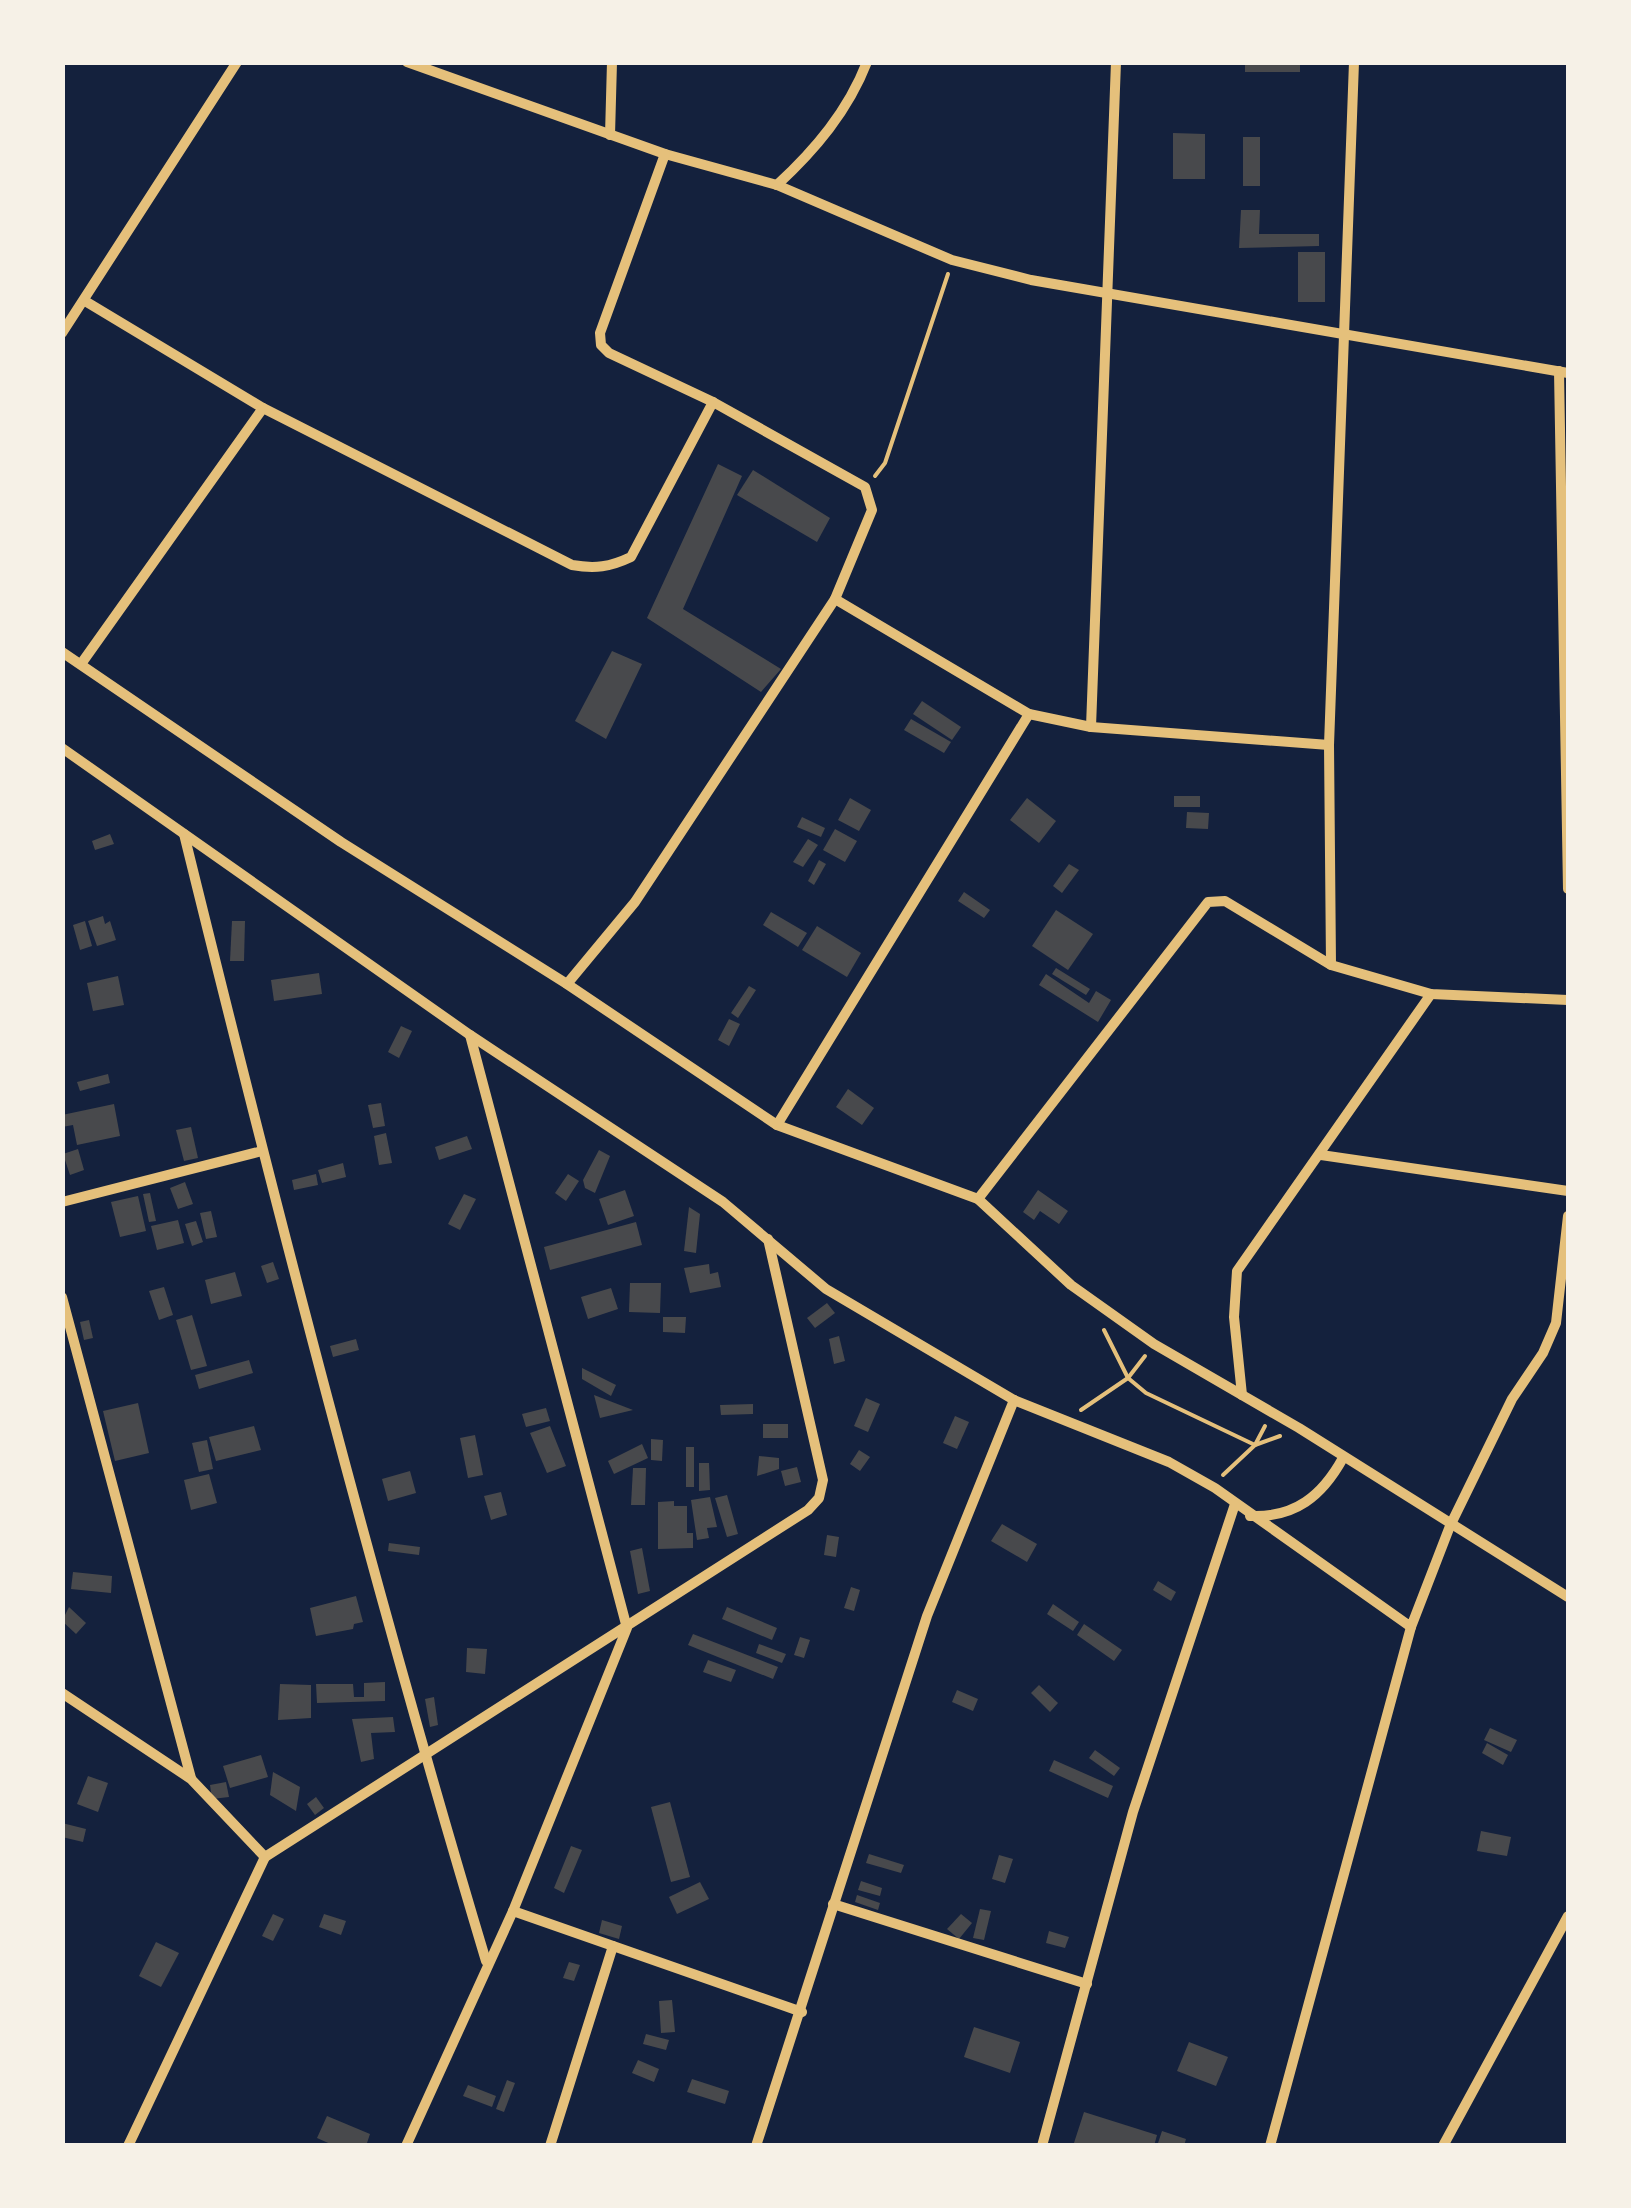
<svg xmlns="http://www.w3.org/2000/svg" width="1631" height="2208" viewBox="0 0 1631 2208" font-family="Arial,sans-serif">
	<rect width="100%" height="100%" fill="#14213d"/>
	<g fill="#48494c">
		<rect x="1245" y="62" width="55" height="10"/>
		<polygon points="1173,133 1205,134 1205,179 1173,179"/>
		<rect x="1243" y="137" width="17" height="49"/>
		<polygon points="1241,210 1260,210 1259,234 1319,234 1319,246 1239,248"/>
		<rect x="1298" y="252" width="27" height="50"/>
		<polygon points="718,464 742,476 683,609 781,669 761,692 647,618"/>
		<polygon points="753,470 830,518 817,542 737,495"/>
		<polygon points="612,651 642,664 606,739 575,721"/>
		<polygon points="922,701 961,727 952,740 913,714"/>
		<polygon points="911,719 951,742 944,753 904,730"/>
		<rect x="1174" y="796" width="26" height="11"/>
		<polygon points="850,798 871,810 859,831 838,820"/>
		<polygon points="1027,798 1056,821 1039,843 1010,820"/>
		<polygon points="1187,812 1209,813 1208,829 1186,828"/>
		<polygon points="802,817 825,828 821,837 797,827"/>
		<polygon points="835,829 857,841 845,862 823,850"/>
		<polygon points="110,834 114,844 95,850 92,841"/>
		<polygon points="808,839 818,845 803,867 793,862"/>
		<polygon points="819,860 826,864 814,885 808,881"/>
		<polygon points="1069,864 1079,870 1062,893 1053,886"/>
		<polygon points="964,892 990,910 984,918 958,901"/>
		<polygon points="1056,910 1093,934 1068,970 1032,946"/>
		<polygon points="771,912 807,933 798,947 763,925"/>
		<polygon points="103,916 105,924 110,921 116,940 97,946 88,921"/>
		<polygon points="85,921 92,946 80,950 73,925"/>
		<polygon points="232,921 245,921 244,961 230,961"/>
		<polygon points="817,926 861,953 847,977 802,950"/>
		<polygon points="1056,968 1090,989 1086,995 1052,974"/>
		<polygon points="319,973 322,994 274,1001 271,980"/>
		<polygon points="1046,974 1089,1003 1096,991 1111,1000 1098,1022 1039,985"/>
		<polygon points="118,976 124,1005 93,1011 87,983"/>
		<polygon points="749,986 756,990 738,1018 731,1013"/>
		<polygon points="729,1019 740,1024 729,1046 718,1040"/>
		<polygon points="401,1026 412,1031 399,1058 388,1052"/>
		<polygon points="108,1074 110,1083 80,1091 77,1082"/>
		<polygon points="848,1089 874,1108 862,1125 836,1107"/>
		<polygon points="381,1103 385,1126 373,1128 368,1105"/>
		<polygon points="114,1104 120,1136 77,1145 73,1125 62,1127 62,1115"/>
		<polygon points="191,1127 198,1158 184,1161 176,1130"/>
		<polygon points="386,1133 392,1163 379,1165 374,1136"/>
		<polygon points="467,1136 472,1149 439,1160 435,1147"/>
		<polygon points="78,1149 84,1170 70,1175 63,1154"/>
		<polygon points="599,1150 610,1156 595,1193 585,1188 583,1180"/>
		<polygon points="343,1163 346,1177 322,1183 318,1170"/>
		<polygon points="316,1174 318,1185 294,1190 292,1180"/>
		<polygon points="568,1174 579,1181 566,1201 555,1193"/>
		<polygon points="185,1182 193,1204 178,1209 170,1188"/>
		<polygon points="625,1190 634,1216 608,1225 599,1199"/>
		<polygon points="1038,1190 1068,1211 1059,1224 1040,1211 1034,1220 1023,1212"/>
		<polygon points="150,1193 156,1221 149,1222 143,1194"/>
		<polygon points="464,1194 476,1199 460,1230 448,1224"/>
		<polygon points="138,1196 146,1231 120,1237 111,1202"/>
		<polygon points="689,1207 700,1214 696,1253 684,1251"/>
		<polygon points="211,1211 217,1237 206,1239 200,1213"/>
		<polygon points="178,1220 184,1243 157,1250 151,1226"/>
		<polygon points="196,1221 203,1242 192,1246 185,1224"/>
		<polygon points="636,1222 642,1245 550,1270 544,1247"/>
		<polygon points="273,1262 279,1279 267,1283 261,1266"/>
		<polygon points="709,1264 710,1274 718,1272 721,1287 690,1293 684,1268"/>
		<polygon points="235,1272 242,1296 211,1304 205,1280"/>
		<polygon points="630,1283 661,1283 660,1313 629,1312"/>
		<polygon points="164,1287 173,1315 159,1320 149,1291"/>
		<polygon points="611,1288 618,1309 588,1319 581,1297"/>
		<polygon points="827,1303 835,1313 815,1328 807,1318"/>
		<polygon points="192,1315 207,1366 191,1370 176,1320"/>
		<polygon points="663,1317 686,1317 685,1333 663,1332"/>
		<polygon points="89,1320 93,1338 84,1340 80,1322"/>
		<polygon points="839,1336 845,1361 834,1364 829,1339"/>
		<polygon points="356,1339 359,1350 333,1357 330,1346"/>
		<polygon points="249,1360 253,1373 199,1389 195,1375"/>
		<polygon points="582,1368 616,1385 611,1396 582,1379"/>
		<polygon points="594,1395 633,1410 600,1418"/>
		<polygon points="866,1398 880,1404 868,1432 854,1426"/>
		<polygon points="138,1403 149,1453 115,1461 103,1411"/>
		<polygon points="753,1404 753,1414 721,1415 720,1405"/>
		<polygon points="546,1408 550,1421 526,1427 522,1414"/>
		<polygon points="955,1416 969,1422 957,1449 943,1443"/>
		<rect x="763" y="1424" width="25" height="14"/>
		<polygon points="254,1426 261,1450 216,1461 209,1437"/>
		<polygon points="550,1426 566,1466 547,1473 530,1433"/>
		<polygon points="475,1435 483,1475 468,1478 460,1438"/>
		<polygon points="651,1439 663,1440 662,1461 651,1460"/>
		<polygon points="207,1440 213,1469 199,1472 192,1443"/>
		<polygon points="642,1444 648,1458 614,1474 608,1461"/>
		<rect x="686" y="1447" width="8" height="40"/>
		<polygon points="859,1450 870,1457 860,1471 850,1464"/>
		<polygon points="759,1456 779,1458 779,1469 757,1476"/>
		<polygon points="699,1463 709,1463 710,1490 699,1491"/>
		<polygon points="797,1467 801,1482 785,1486 781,1471"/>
		<polygon points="633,1468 646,1468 645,1505 631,1505"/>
		<polygon points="410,1471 416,1493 388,1501 382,1479"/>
		<polygon points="209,1474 217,1503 191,1510 184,1480"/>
		<polygon points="501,1492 507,1515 491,1520 484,1496"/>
		<polygon points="727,1495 738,1534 727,1537 715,1498"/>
		<polygon points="710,1497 717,1527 707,1528 709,1538 697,1540 691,1500"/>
		<polygon points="674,1501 674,1506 687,1506 687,1533 693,1533 693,1548 658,1549 658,1502"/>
		<polygon points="1002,1524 1037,1544 1027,1562 991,1541"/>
		<polygon points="827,1535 839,1537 836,1557 824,1555"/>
		<polygon points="389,1543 420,1547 419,1555 388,1551"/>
		<polygon points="642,1548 650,1591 638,1594 630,1551"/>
		<polygon points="73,1572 112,1576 111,1593 71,1589"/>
		<polygon points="1158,1581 1176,1592 1171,1601 1153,1590"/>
		<polygon points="851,1587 860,1590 854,1611 844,1608"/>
		<polygon points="356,1596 363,1622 354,1624 353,1629 316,1636 310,1608"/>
		<polygon points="1053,1604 1079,1622 1073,1631 1047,1614"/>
		<polygon points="69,1607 86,1623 76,1634 62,1621"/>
		<polygon points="727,1607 777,1628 772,1640 722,1619"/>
		<polygon points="1084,1624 1122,1650 1114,1661 1077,1635"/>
		<polygon points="693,1634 778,1667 773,1679 688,1645"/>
		<polygon points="800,1637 810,1640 804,1658 794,1655"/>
		<polygon points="759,1644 786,1654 782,1663 756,1653"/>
		<polygon points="467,1648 487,1649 485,1674 466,1672"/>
		<polygon points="708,1660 736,1670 731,1682 703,1672"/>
		<polygon points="385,1682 385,1701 317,1703 316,1684 353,1684 354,1697 364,1697 364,1683"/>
		<polygon points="280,1684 311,1685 311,1718 278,1720"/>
		<polygon points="1039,1685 1058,1703 1050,1712 1031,1693"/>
		<polygon points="957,1690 978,1699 973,1711 952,1702"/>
		<polygon points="434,1697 438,1725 430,1727 425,1699"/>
		<polygon points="393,1717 395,1732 371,1733 374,1759 361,1762 352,1719"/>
		<polygon points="1490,1728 1517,1740 1511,1752 1484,1740"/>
		<polygon points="1487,1743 1508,1755 1503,1765 1482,1753"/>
		<polygon points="1095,1750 1120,1768 1114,1776 1089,1758"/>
		<polygon points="261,1755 268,1777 230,1788 223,1766"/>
		<polygon points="1054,1760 1113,1786 1108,1798 1049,1771"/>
		<polygon points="273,1772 300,1787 296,1811 270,1795"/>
		<polygon points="88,1776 108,1783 98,1812 77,1804"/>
		<polygon points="226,1782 229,1797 212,1799 210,1785"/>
		<polygon points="316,1797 324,1808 315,1815 307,1804"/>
		<polygon points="670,1802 690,1877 671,1882 651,1807"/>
		<polygon points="62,1823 86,1829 83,1842 62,1837"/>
		<polygon points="1481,1831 1511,1837 1507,1856 1477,1851"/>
		<polygon points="571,1846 582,1850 564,1893 554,1888"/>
		<polygon points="869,1854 904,1865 901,1873 866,1863"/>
		<polygon points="999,1855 1013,1859 1005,1883 992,1879"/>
		<polygon points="861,1881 882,1888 880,1896 858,1890"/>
		<polygon points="700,1882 709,1899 677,1914 669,1897"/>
		<polygon points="857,1895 880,1903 878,1910 855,1902"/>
		<polygon points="980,1909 991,1911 984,1940 973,1938"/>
		<polygon points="273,1914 284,1919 273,1941 262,1936"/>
		<polygon points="324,1914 346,1921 341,1935 319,1927"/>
		<polygon points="961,1914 972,1923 959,1939 947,1929"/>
		<polygon points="602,1920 622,1926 619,1939 599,1933"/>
		<polygon points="1049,1931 1069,1937 1065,1948 1046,1943"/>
		<polygon points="156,1942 179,1953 161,1987 139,1976"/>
		<polygon points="569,1962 580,1965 574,1981 563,1978"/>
		<polygon points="672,2000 675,2032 661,2033 659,2001"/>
		<polygon points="974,2027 1020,2042 1010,2073 964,2057"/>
		<polygon points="646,2034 669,2040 666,2050 643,2044"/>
		<polygon points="1189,2042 1228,2057 1216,2086 1177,2071"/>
		<polygon points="638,2060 659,2069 654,2082 632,2073"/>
		<polygon points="692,2079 729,2091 725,2104 687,2092"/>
		<polygon points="507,2080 515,2083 504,2112 496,2109"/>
		<polygon points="468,2085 496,2096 492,2107 463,2096"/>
		<polygon points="1084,2112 1157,2135 1154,2146 1073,2146"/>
		<polygon points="327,2116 370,2134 366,2146 335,2146 317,2138"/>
		<polygon points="1162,2131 1186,2139 1184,2146 1157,2146"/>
	</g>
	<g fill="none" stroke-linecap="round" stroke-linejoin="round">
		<g stroke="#e5c07b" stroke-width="4">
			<polyline points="875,476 885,463 948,274"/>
			<polyline points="1104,1330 1128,1378 1146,1393 1255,1445 1280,1436"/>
			<polyline points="1081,1410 1128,1378 1145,1356"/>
			<polyline points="1223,1475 1255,1445 1265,1426"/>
		</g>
		<g stroke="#e5c07b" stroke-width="10">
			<polyline points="407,62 665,154 777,185 952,260 1031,280 1568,373"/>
			<polyline points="610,135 612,62"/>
			<path d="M777,185C815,150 848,111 867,62"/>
			<path d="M85,301L263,408L572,565C595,569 610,567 631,557L713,402"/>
			<polyline points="62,333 237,62"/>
			<polyline points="1559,371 1568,889"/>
			<polyline points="835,599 1029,714 1091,727 1329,745"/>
			<polyline points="62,652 341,842 567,984 777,1125 978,1199 1071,1285 1154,1344 1299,1428 1568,1597"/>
			<polyline points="81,664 263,408"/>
			<polyline points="1091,727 1116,62"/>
			<polyline points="62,748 470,1035 723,1202 826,1289 1014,1400 1169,1462 1215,1488 1411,1627 1450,1526 1512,1399 1543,1353 1556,1323 1568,1216"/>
			<path d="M184,834C277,1212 374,1588 486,1961"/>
			<polyline points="1331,965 1329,745 1354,62"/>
			<polyline points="567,984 635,902 835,599 872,510 865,487 713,402 609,353 601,345 600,333 665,154"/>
			<polyline points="777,1125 1029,714"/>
			<polyline points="1321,1155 1568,1191"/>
			<polyline points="978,1199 1208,902 1225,901 1331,965 1431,994 1568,1000"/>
			<polyline points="62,1202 262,1151"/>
			<polyline points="62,1297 191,1778"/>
			<polyline points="1242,1395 1234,1317 1237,1271 1431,994"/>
			<path d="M1250,1516C1295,1518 1322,1496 1343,1458"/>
			<polyline points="62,1693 191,1779 265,1857 808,1510 819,1498 823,1480 768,1239"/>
			<polyline points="833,1904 1087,1984"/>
			<polyline points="513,1911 802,2012"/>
			<polyline points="128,2146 265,1857"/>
			<polyline points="406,2146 513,1911 627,1628 470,1035"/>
			<polyline points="550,2146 613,1946"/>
			<polyline points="756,2146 927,1616 1014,1400"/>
			<polyline points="1042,2146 1133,1812 1235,1504"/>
			<polyline points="1270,2146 1411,1627"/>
			<polyline points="1443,2146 1568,1916"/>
		</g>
	</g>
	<rect width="1631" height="2208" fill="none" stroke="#f6f1e7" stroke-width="130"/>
</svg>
